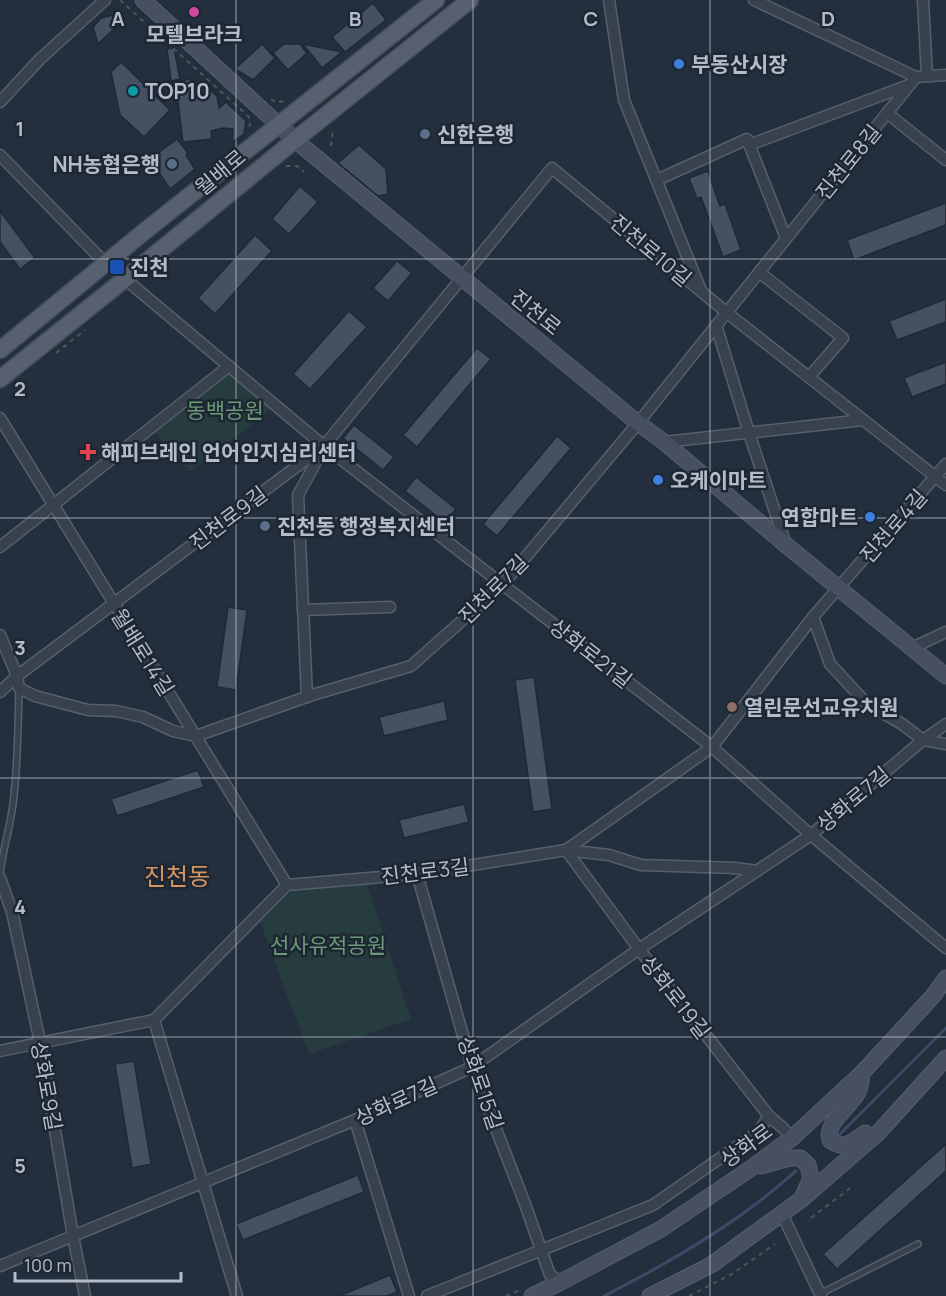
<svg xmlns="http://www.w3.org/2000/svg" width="946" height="1296" viewBox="0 0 946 1296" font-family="Manrope,'Noto Sans KR',sans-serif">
	<rect width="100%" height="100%" fill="#242f3e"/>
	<g fill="#263c3f">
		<polygon points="228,372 271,409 190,472 154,431"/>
		<polygon points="367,884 411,1019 309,1054 260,922 289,893 298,890"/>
	</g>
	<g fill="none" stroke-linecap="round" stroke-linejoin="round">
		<g stroke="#394c67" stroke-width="3">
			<polyline points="838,1136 946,1028"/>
			<path d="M604,1296C659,1268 712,1238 761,1200C773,1191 784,1181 796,1171"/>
		</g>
	</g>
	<g fill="#455162" stroke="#1f2835" stroke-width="1.5">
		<polygon points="373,3 386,20 345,52 332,37"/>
		<polygon points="118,14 123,20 98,44 93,27 101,18"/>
		<polygon points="262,44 275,58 253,80 235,69"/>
		<polygon points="284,44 300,44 307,53 288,70 273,53"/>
		<polygon points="303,44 342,52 322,68"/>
		<polygon points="174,48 180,79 171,81 167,49"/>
		<polygon points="121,62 170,110 144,137 120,115 111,72"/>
		<polygon points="191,79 194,95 211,91 217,96 219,108 226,102 246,121 244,134 232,142 233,129 223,128 211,131 212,139 183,142 178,102 176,104 174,82"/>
		<polygon points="177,139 188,153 186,155 195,169 170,189 150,159"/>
		<polygon points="359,145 386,169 388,194 378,196 338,163"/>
		<polygon points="708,171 720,206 725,204 741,250 723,257 701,197 697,199 689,178"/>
		<polygon points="300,186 318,202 289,234 272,219"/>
		<polygon points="946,203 946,225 854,260 847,240"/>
		<polygon points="0,211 35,258 20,269 0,242"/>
		<polygon points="255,235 272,251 215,314 198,298"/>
		<polygon points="397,261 412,273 388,301 373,288"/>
		<polygon points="946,299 946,322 897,340 889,321"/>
		<polygon points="349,311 367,327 310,389 293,374"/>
		<polygon points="477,348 491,359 417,447 403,435"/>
		<polygon points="946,362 946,384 912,397 904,378"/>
		<polygon points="354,425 394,457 383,470 343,438"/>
		<polygon points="557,436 571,448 497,536 483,524"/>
		<polygon points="416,477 456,509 445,523 405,491"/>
		<polygon points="228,607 247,610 236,690 217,687"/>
		<polygon points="534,677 552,809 533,812 515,680"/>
		<polygon points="444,701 448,720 384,736 379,717"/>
		<polygon points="198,770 204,787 117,816 111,799"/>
		<polygon points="464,804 469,822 404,838 399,820"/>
		<polygon points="134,1061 151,1164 132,1168 115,1064"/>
		<polygon points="946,1144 946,1171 837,1269 823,1254"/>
		<polygon points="358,1175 364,1192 243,1240 236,1224"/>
		<polygon points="390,1275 397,1292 387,1296 339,1296"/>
	</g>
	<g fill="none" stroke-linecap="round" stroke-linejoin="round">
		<g stroke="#565f6c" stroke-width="8">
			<g id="lane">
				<path d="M0,874C3,847 12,822 14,795C18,760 18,724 19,688"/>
				<polyline points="820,1294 918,1244"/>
			</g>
		</g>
		<g stroke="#565f6c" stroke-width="13">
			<g id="street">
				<polyline points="609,0 624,100 700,288"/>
				<polyline points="754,0 916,77 946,75"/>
				<polyline points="923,0 927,76"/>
				<polyline points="0,102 40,59 105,0"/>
				<polyline points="887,113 946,160"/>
				<polyline points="749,145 909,85"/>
				<polyline points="0,155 106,264 125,279 324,446 712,747 811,835 946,948"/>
				<polyline points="657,180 747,139 786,238"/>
				<polyline points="759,272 843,338 809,377"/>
				<polyline points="716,325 749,433 786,545"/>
				<polyline points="0,418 287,885"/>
				<polyline points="664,442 863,420"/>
				<polyline points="0,547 229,366"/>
				<polyline points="303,610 390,607"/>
				<polyline points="813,617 830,664 867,704 902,724 923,740 946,744"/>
				<polyline points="0,635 17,676 19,688 35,696 88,710 116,711 143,717 173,731 196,736 312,695 411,666 503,584 638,423 916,77"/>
				<polyline points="912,648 946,632"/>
				<polyline points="0,692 17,676 324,446 552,168 726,312 946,485"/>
				<polyline points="307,697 298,495 323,449"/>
				<polyline points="566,850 639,949 769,1116 783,1128 792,1138"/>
				<polyline points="566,850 609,855 641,865 735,868 757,871"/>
				<polyline points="417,874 472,1067 525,1204 550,1275 561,1282"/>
				<polyline points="0,878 12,912 40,1042 73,1236 85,1296"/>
				<polyline points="154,1020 237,1296"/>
				<polyline points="0,1051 154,1020 287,885 417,874 566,850 712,747 813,617 946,464"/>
				<polyline points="355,1120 409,1296"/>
				<polyline points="782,1214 821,1296"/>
				<polyline points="0,1266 355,1120 472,1067 639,949 811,835 923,740 946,724"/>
				<polyline points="427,1296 653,1205 759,1131 769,1116"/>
			</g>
		</g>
		<g stroke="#565f6c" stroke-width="17">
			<g id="secondary">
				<polyline points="143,0 295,140 638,423 664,442 786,545 946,676"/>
				<path d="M862,1073C861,1079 861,1087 858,1092C851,1107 824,1123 830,1140C844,1151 853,1142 865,1133"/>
				<polyline points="761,1166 789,1158 800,1158 808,1165 811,1178 803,1196"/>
				<polyline points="532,1296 561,1282 661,1229 750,1169 792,1138 862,1073 933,996 946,978"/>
				<polyline points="650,1296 711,1265 802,1199 879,1132 946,1058"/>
			</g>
		</g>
		<g stroke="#414a57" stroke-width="19">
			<g id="primary">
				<polyline points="0,350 145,231 436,0"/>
				<polyline points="0,379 125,279 295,140 470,0"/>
			</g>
		</g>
		<g stroke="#44595c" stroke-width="2" stroke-dasharray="4.5 4.5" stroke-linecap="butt">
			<polyline points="120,0 249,117 250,123 249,131"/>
			<polyline points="271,99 275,102 286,101"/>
			<polyline points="331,146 333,129"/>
			<polyline points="286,166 297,166 304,172"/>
			<polyline points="56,353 85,330"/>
			<polyline points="811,1218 853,1186"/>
			<polyline points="506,1296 520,1290"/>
			<polyline points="689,1296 732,1274 775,1244"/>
		</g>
		<use href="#lane" stroke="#38414e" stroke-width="5"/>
		<use href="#street" stroke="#38414e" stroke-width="10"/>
		<use href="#secondary" stroke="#465061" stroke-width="15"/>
		<use href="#primary" stroke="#56606e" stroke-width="16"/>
	</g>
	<path fill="none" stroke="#b4bcc9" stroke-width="1.5" stroke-opacity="0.55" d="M236,0V1296M473,0V1296M710,0V1296M0,259H946M0,518H946M0,778H946M0,1037H946"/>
	<circle fill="#d1479c" stroke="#1d2633" stroke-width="2" cx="194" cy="12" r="6"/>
	<g fill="#3f7fe0" stroke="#1d2633" stroke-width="2">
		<circle cx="679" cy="64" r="6"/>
		<circle cx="658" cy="480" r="6"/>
		<circle cx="870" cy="517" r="6"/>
	</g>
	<circle fill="#0f9aa8" stroke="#1d2633" stroke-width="2" cx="133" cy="91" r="6"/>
	<g fill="#5c6f8a" stroke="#1d2633" stroke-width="2">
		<circle cx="425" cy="134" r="6"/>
		<circle cx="172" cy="164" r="6"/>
		<circle cx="265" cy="526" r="6"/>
	</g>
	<rect fill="#1a4fb4" stroke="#1d2633" stroke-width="2" x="109" y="259" width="16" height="16" rx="3"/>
	<path fill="#e0444e" stroke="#1d2633" stroke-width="2" d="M85 443h6v6h6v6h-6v6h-6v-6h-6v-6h6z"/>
	<circle fill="#8d6e63" stroke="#1d2633" stroke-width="2" cx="732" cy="707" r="6"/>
	<g text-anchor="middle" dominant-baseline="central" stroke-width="5" stroke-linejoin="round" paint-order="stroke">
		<g font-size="21" font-weight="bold" fill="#b4bcc9" stroke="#1d2633" text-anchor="start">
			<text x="194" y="34" text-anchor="middle">모텔브라크</text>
			<text x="691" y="64">부동산시장</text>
			<text x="145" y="91">TOP10</text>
			<text x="437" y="134">신한은행</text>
			<text x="160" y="164" text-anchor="end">NH농협은행</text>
			<text x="130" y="267">진천</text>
			<text x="101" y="452">해피브레인 언어인지심리센터</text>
			<text x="670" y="480">오케이마트</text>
			<text x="858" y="517" text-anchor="end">연합마트</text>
			<text x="277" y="526">진천동 행정복지센터</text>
			<text x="744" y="707">열린문선교유치원</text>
		</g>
		<g font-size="21" fill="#b4bcc9" stroke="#1d2633">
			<text transform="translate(848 162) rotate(-51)">진천로8길</text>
			<text transform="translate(220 172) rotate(-40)">월배로</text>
			<text transform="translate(651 250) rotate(40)">진천로10길</text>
			<text transform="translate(536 312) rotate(39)">진천로</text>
			<text transform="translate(228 518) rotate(-37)">진천로9길</text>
			<text transform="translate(893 526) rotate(-49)">진천로4길</text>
			<text transform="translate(493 589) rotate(-45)">진천로7길</text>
			<text transform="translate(143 652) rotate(58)">월배로14길</text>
			<text transform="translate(591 653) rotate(38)">상화로21길</text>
			<text transform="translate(853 799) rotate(-40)">상화로7길</text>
			<text transform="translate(425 871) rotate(-7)">진천로3길</text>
			<text transform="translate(676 997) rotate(52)">상화로19길</text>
			<text transform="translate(481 1083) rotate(71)">상화로15길</text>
			<text transform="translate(47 1086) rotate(80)">상화로9길</text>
			<text transform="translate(396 1101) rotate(-24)">상화로7길</text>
			<text transform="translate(746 1145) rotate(-36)">상화로</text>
		</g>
		<g font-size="21" fill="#6b9a76" stroke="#1d2633">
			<text x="225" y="410">동백공원</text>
			<text x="328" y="945">선사유적공원</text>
		</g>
		<g font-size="24" fill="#d59563" stroke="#1d2633">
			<text x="177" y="875">진천동</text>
		</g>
	</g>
	<g font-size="20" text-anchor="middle" font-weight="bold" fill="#b4bcc9" stroke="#1d2633" stroke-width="5" stroke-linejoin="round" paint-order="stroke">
		<text x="118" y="26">A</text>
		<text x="355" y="26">B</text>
		<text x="591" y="26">C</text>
		<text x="828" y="26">D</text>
		<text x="20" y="136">1</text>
		<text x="20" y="396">2</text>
		<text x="20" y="655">3</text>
		<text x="20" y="914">4</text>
		<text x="20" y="1173">5</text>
	</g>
	<path d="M15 1272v9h166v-9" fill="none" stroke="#b4bcc9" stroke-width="3"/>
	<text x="24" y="1272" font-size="18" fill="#b4bcc9" stroke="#1d2633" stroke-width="4.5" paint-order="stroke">100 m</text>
</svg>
